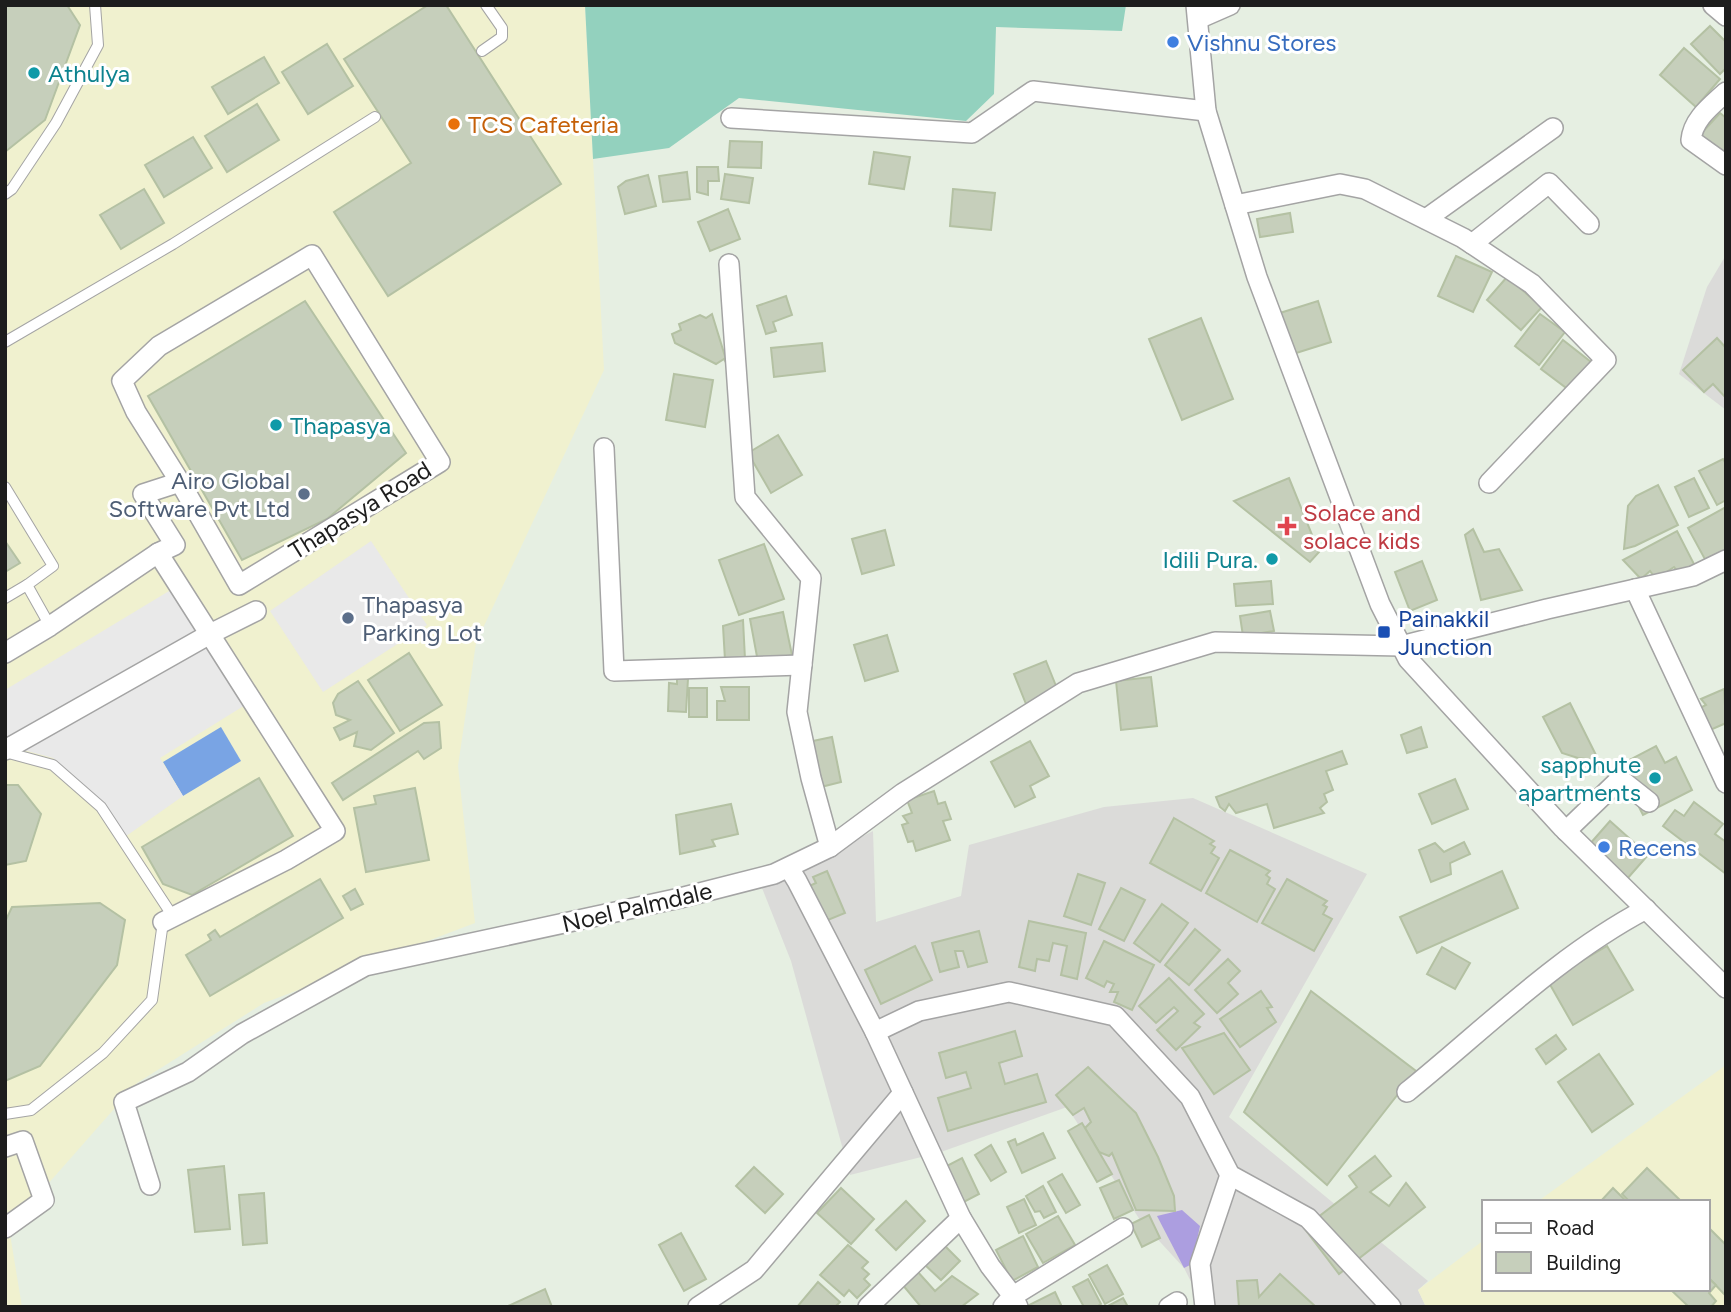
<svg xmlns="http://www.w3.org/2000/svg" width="1731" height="1312" viewBox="0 0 1731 1312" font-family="Figtree,sans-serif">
	<rect width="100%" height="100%" fill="#e6efe2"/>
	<g fill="#dbdbd9">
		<polygon points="1726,255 1726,410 1679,374 1707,287"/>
		<polygon points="1193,798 1367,874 1229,1117 1428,1281 1418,1290 1426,1307 1204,1307 1184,1268 1140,1220 1067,1107 941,1152 850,1175 791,961 762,888 873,831 876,922 961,896 969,845 1104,807"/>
	</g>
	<g fill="#f0f1cf">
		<polygon points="5,5 585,5 604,370 476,643 458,766 475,923 264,1003 137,1083 9,1228 22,1307 5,1307"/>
		<polygon points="1726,1065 1726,1307 1426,1307 1418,1290 1484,1240 1484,1289 1708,1289 1708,1202 1537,1202"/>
	</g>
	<polygon fill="#93d1be" points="585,5 1126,5 1122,31 996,27 994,94 966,121 739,98 669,148 593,159"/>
	<polygon fill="#79a4e4" points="221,727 241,761 183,796 163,762"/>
	<g fill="#e9e9e9">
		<polygon points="371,541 427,625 323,692 270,611"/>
		<polygon points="179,585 250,702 160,758 183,796 122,839 92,792 53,758 5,745 5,690"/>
	</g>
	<polygon fill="#ac9ee0" points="1182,1210 1200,1226 1192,1264 1184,1268 1157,1216"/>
	<g fill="#c6cfbb" stroke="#b4c1a3" stroke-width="2">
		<polygon points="5,5 67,5 80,25 45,120 5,152"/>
		<polygon points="428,5 446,5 561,184 388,296 334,212 411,163 344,59"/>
		<polygon points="1710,26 1726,42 1726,68 1720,74 1691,44"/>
		<polygon points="327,44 353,86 308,114 282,72"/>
		<polygon points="1684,48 1720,79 1696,107 1660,75"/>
		<polygon points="264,57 279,83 228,114 212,87"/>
		<polygon points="257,104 279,140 227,172 205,136"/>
		<polygon points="1720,113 1726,118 1726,158 1698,137"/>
		<polygon points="193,137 212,168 164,197 145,165"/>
		<polygon points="730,141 762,142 761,168 728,167"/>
		<polygon points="874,152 910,157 904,189 869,184"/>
		<polygon points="697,167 718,167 719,181 708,181 708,195 697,192"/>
		<polygon points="687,172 690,199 663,202 659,176"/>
		<polygon points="725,174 753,178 749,203 721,199"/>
		<polygon points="648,175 656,206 625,214 618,187 626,181"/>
		<polygon points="144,189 164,223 121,249 100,215"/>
		<polygon points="953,189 995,193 991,230 950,226"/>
		<polygon points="728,209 740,239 710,251 698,222"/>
		<polygon points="1290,213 1293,232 1260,237 1257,219"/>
		<polygon points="1456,256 1492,272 1473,312 1438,296"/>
		<polygon points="1507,277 1542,307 1521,330 1487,300"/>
		<polygon points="786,296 792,315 773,322 776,331 766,334 757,306"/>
		<polygon points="305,301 406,453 327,519 242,560 148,396"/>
		<polygon points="1318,301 1331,342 1293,354 1280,313"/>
		<polygon points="712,314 728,366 724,359 716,364 675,343 672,334 681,330 679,324 700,315 706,318"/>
		<polygon points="1540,314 1565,332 1539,365 1515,346"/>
		<polygon points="1201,318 1233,399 1182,420 1149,339"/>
		<polygon points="1717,338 1726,348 1726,398 1713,384 1704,392 1683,370"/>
		<polygon points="1563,340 1591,362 1569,390 1541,369"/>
		<polygon points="822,343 825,371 774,377 771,348"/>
		<polygon points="674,374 713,380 705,427 666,420"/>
		<polygon points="778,435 802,475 771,493 748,453"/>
		<polygon points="1723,459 1726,464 1726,500 1717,505 1699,471"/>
		<polygon points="1289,478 1319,552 1310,562 1234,501"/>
		<polygon points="1694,478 1709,508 1689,517 1675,487"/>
		<polygon points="1658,485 1678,525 1635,546 1624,549 1628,506 1636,496"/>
		<polygon points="1726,507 1726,553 1707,563 1688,528"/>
		<polygon points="1473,529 1484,552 1499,549 1522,590 1481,600 1465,535"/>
		<polygon points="885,530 894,565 862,574 852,539"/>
		<polygon points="1677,531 1694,564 1679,573 1674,567 1656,579 1650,571 1641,579 1623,560"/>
		<polygon points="5,541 20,563 5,572"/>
		<polygon points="764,544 784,599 739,615 719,560"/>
		<polygon points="1422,561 1437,600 1410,611 1395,572"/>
		<polygon points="1271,581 1273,604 1236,606 1234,584"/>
		<polygon points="1270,611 1274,631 1243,636 1240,616"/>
		<polygon points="783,612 792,655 758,662 750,619"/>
		<polygon points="743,620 745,659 725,660 723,626"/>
		<polygon points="887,635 898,671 865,681 854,645"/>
		<polygon points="409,653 442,705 400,731 368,680"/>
		<polygon points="1046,661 1058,691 1026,704 1014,674"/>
		<polygon points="1151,677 1157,726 1121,730 1116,681"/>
		<polygon points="677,678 688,679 686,712 668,711 669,683 677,684"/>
		<polygon points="358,681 394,733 371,750 354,746 357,732 340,740 334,728 350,720 336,715 333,703 338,694"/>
		<polygon points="721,687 749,687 749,720 717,720 717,701 725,701"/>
		<rect x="689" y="688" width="18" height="29"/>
		<polygon points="1724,689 1726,723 1708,731 1698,709 1706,705 1701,699"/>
		<polygon points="1570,703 1603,769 1590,768 1586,759 1578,758 1562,753 1543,717"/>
		<polygon points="439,722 441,748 424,759 418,751 343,800 332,783 424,723"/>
		<polygon points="1421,727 1427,747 1407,753 1401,735"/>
		<polygon points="832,737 841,782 817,788 808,742"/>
		<polygon points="1030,741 1049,776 1030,786 1035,797 1015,807 991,762"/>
		<polygon points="1656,746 1665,763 1676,757 1692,790 1643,815 1618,766"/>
		<polygon points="1342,751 1347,764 1326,771 1333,790 1324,794 1327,802 1320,808 1324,813 1274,828 1267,804 1236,813 1229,804 1225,811 1220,807 1216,797"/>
		<polygon points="259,778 293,836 192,895 163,884 142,847"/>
		<polygon points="1455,779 1468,809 1432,824 1419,794"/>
		<polygon points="5,785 18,785 41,814 26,861 5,865"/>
		<polygon points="415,788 429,860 366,872 354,808 376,804 374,796"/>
		<polygon points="934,791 938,804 945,802 951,819 943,821 950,840 916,851 913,841 908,842 902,825 908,823 903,816 912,813 907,800"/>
		<polygon points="1694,802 1723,824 1715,834 1726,842 1726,874 1663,826 1675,810 1684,816"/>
		<polygon points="731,804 738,834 712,840 715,846 680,854 676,815"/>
		<polygon points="1174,818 1214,841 1210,844 1215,847 1211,853 1219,858 1201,891 1150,863"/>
		<polygon points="1610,821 1648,855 1627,879 1589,845"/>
		<polygon points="1464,842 1470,854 1450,863 1451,874 1431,882 1419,850 1435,843 1444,852"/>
		<polygon points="1230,850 1270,871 1266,875 1270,878 1267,884 1275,889 1257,922 1206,893"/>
		<polygon points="827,871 845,913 823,922 807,887 816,883 813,877"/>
		<polygon points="1502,871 1518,908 1417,953 1400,917"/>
		<polygon points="1078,874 1105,883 1091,925 1064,916"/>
		<polygon points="320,879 343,918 210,996 186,955 211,940 208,935 215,930 220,937"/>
		<polygon points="1287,879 1327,901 1323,905 1327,907 1323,914 1332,919 1314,951 1262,923"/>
		<polygon points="1121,888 1145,900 1124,941 1099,929"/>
		<polygon points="355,889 363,904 351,910 343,896"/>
		<polygon points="100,903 125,920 117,965 40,1066 5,1081 5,922 12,907"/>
		<polygon points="1162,904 1188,923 1160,962 1134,943"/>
		<polygon points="1029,921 1086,933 1077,979 1061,975 1067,946 1053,943 1049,961 1037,959 1035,971 1019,967"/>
		<polygon points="1195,929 1220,950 1189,985 1165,965"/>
		<polygon points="979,931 987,962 968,967 963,951 955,951 959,967 940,972 932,943"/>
		<polygon points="1104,941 1154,965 1132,1010 1114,1002 1118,992 1110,992 1114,984 1107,981 1104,987 1086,978"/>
		<polygon points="915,946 932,980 881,1004 865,970"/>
		<polygon points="1607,946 1633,990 1573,1025 1548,981"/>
		<polygon points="1442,947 1470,963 1455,989 1427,974"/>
		<polygon points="1228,959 1240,971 1228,983 1238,994 1217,1013 1195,990"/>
		<polygon points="1169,978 1204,1014 1194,1023 1200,1027 1176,1050 1157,1030 1178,1011 1174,1007 1156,1023 1139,1006"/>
		<polygon points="1261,991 1272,1007 1267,1008 1276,1022 1240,1047 1220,1019"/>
		<polygon points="1311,991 1416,1071 1327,1185 1244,1112"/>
		<polygon points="1015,1031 1022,1056 999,1063 1005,1084 1037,1074 1046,1102 948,1131 938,1098 971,1088 966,1072 946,1078 939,1053"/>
		<polygon points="1224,1033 1250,1070 1214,1094 1182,1048"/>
		<polygon points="1556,1035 1566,1049 1546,1064 1536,1049"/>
		<polygon points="1599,1054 1633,1104 1592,1132 1558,1082"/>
		<polygon points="1088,1067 1136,1113 1158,1157 1174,1196 1175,1211 1136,1210 1112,1153 1109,1156 1099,1152 1085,1128 1091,1122 1084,1108 1073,1115 1056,1095"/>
		<polygon points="1082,1123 1112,1174 1097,1182 1068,1131"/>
		<polygon points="1043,1133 1055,1158 1022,1173 1008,1142 1015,1139 1017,1145"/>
		<polygon points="991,1145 1006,1172 991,1181 975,1155"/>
		<polygon points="1375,1156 1391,1176 1370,1192 1389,1206 1406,1183 1425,1207 1339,1274 1304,1228 1357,1187 1349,1176"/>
		<polygon points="962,1158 979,1194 960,1204 943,1168"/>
		<polygon points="224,1166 230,1229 195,1232 188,1170"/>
		<polygon points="754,1167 783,1194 765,1213 736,1186"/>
		<polygon points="1647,1168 1682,1202 1630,1202 1622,1194"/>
		<polygon points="1062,1174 1080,1205 1066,1213 1048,1182"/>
		<polygon points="1119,1180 1133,1210 1114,1219 1100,1188"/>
		<polygon points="1043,1186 1056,1212 1044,1218 1040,1211 1035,1212 1026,1196"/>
		<polygon points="841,1188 874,1219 851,1244 817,1213"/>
		<polygon points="1613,1188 1627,1202 1600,1202"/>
		<polygon points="264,1193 267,1243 243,1245 239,1195"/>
		<polygon points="1024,1199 1036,1225 1019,1233 1007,1207"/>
		<polygon points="906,1201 925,1221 896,1250 876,1230"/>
		<polygon points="1149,1215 1160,1238 1142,1247 1131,1224"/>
		<polygon points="1058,1216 1075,1245 1043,1263 1026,1234"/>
		<polygon points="1708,1227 1726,1245 1725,1295 1708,1277"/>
		<polygon points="681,1233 706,1279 684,1291 659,1245"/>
		<polygon points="1023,1236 1038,1267 1012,1281 996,1250"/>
		<polygon points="848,1245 868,1262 862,1268 869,1274 864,1279 870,1285 857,1298 849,1290 844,1296 820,1275"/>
		<polygon points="944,1245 960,1261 941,1280 925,1265"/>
		<polygon points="1107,1265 1123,1294 1105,1304 1089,1275"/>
		<polygon points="917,1271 935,1291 952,1276 978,1294 961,1307 921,1307 902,1284"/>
		<polygon points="1280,1274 1316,1307 1239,1307 1237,1281 1257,1280 1259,1297"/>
		<polygon points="1708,1278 1716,1285 1709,1293 1716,1301 1711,1307 1689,1307 1670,1289 1708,1289"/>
		<polygon points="1088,1279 1101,1304 1096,1307 1084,1307 1073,1287"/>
		<polygon points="818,1282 840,1302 835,1307 797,1307"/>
		<polygon points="545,1289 552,1307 506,1307"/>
		<polygon points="1055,1292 1062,1307 1029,1307 1029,1305"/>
		<polygon points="1123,1298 1128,1307 1106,1307"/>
	</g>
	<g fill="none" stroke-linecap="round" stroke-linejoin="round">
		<g stroke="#a4a4a4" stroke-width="12">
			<g id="lane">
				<polyline points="482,51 502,37 502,28 486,5"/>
				<polyline points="5,194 12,189 56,123 98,45 95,5"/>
				<polyline points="5,342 173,244 375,117"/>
				<polyline points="5,487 53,566 27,585 50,626"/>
				<polyline points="5,598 27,585"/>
				<polyline points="5,752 53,765 101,807 170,912 163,922 152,1000 103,1053 31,1110 5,1114"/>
			</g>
		</g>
		<g stroke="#a4a4a4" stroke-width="22">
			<g id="street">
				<polyline points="1196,5 1206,111 1257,277 1380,604 1408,659 1563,828 1726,988"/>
				<polyline points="1713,5 1726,16"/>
				<polyline points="1198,19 1230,5"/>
				<path d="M1726,92C1711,106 1693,119 1691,140L1726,165"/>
				<polyline points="731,118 972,133 1033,91 1206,111"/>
				<polyline points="1235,205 1340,184 1365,189 1463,238 1532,284 1606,360 1489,483"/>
				<polyline points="1426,219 1553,128"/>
				<polyline points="1472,244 1549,183 1589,224"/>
				<polyline points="729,264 745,497 811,578 797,712 811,778 830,847"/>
				<polyline points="604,448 614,671 802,665"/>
				<polyline points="158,553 175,545 143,494 180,482 136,412 122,381 159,346 312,255 440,462 239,585 180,482"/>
				<polyline points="1635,589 1726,783"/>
				<polyline points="5,653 50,626 158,553 335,831 286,860 163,922"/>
				<polyline points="5,750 210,634 256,611"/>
				<polyline points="1566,831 1620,779 1649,802"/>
				<polyline points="789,868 797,881 875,1032 961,1218 990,1266 1013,1296 1018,1307"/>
				<polyline points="875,1032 919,1011 1009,992 1115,1016 1190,1097 1230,1175 1308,1218 1391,1307"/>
				<path d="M1407,1092C1485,1029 1557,956 1646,909"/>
				<polyline points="5,1147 23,1141 44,1200 5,1228"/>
				<polyline points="150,1185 124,1102 188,1072 242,1034 365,966 680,898 774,874 830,847 903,793 1078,683 1215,642 1401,646 1547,609 1693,576 1726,560"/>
				<polyline points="698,1307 754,1270 903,1093"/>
				<polyline points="868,1307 961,1218"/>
				<polyline points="1003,1307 1013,1296 1123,1228"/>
				<polyline points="1169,1307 1177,1302"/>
				<polyline points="1205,1307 1200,1264 1230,1175"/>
			</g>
		</g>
		<use href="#lane" stroke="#fff" stroke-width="10"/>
		<use href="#street" stroke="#fff" stroke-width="19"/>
	</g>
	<g fill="#3f7fe0" stroke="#fff" stroke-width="2.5">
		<circle cx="1173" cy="42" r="7"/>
		<circle cx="1604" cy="847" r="7"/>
	</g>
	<g fill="#0f9aa8" stroke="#fff" stroke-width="2.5">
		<circle cx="34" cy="73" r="7"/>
		<circle cx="276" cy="425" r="7"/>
		<circle cx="1272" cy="559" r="7"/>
		<circle cx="1655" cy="778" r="7"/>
	</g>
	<circle fill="#e8710a" stroke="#fff" stroke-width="2.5" cx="454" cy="124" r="7"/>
	<g fill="#5c6f8a" stroke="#fff" stroke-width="2.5">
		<circle cx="304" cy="494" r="7"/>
		<circle cx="348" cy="618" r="7"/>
	</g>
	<path fill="#e0444e" stroke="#fff" stroke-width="2.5" d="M1283.5 515.5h7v7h7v7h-7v7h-7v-7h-7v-7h7z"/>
	<rect fill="#1a4fb4" stroke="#fff" stroke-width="2.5" x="1377" y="625" width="14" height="14" rx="3.5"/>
	<g text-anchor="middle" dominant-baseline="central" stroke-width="6" stroke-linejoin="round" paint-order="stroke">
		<g font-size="24" fill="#366cbe" stroke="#fff" text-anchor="start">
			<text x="1187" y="42">Vishnu Stores</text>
			<text x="1618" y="847">Recens</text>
		</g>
		<g font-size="24" fill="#0d838f" stroke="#fff" text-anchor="start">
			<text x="48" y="73">Athulya</text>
			<text x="290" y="425">Thapasya</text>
			<text x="1258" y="559" text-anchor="end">Idili Pura.</text>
			<text x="1641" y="764" text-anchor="end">sapphute<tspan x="1641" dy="28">apartments</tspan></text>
		</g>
		<g font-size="24" fill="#c56008" stroke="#fff" text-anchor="start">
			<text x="468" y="124">TCS Cafeteria</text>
		</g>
		<g font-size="24" fill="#4e5e75" stroke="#fff" text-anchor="end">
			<text x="290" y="480">Airo Global<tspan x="290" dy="28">Software Pvt Ltd</tspan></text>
			<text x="362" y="604" text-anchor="start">Thapasya<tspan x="362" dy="28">Parking Lot</tspan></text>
		</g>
		<g font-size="24" fill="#1d1d1d" stroke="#fff">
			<text transform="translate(360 510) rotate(-32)">Thapasya Road</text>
			<text transform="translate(637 907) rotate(-13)">Noel Palmdale</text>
		</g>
		<g font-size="24" fill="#be3a42" stroke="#fff" text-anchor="start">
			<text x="1303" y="512">Solace and<tspan x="1303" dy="28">solace kids</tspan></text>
		</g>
		<g font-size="24" fill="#164399" stroke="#fff" text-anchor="start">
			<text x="1398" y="618">Painakkil<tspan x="1398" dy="28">Junction</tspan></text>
		</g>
	</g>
	<rect width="1731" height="1312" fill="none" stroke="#1d1d1d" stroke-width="14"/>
	<rect x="1482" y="1200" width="228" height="91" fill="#ffffff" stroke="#a5a5a5" stroke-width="2"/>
	<rect x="1496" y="1223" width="35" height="10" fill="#ffffff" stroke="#a5a5a5" stroke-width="2"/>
	<text x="1546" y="1235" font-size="21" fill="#1d1d1d">Road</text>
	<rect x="1496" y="1252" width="35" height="21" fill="#c6cfbb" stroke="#a5a5a5" stroke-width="2"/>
	<text x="1546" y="1270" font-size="21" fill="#1d1d1d">Building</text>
</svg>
